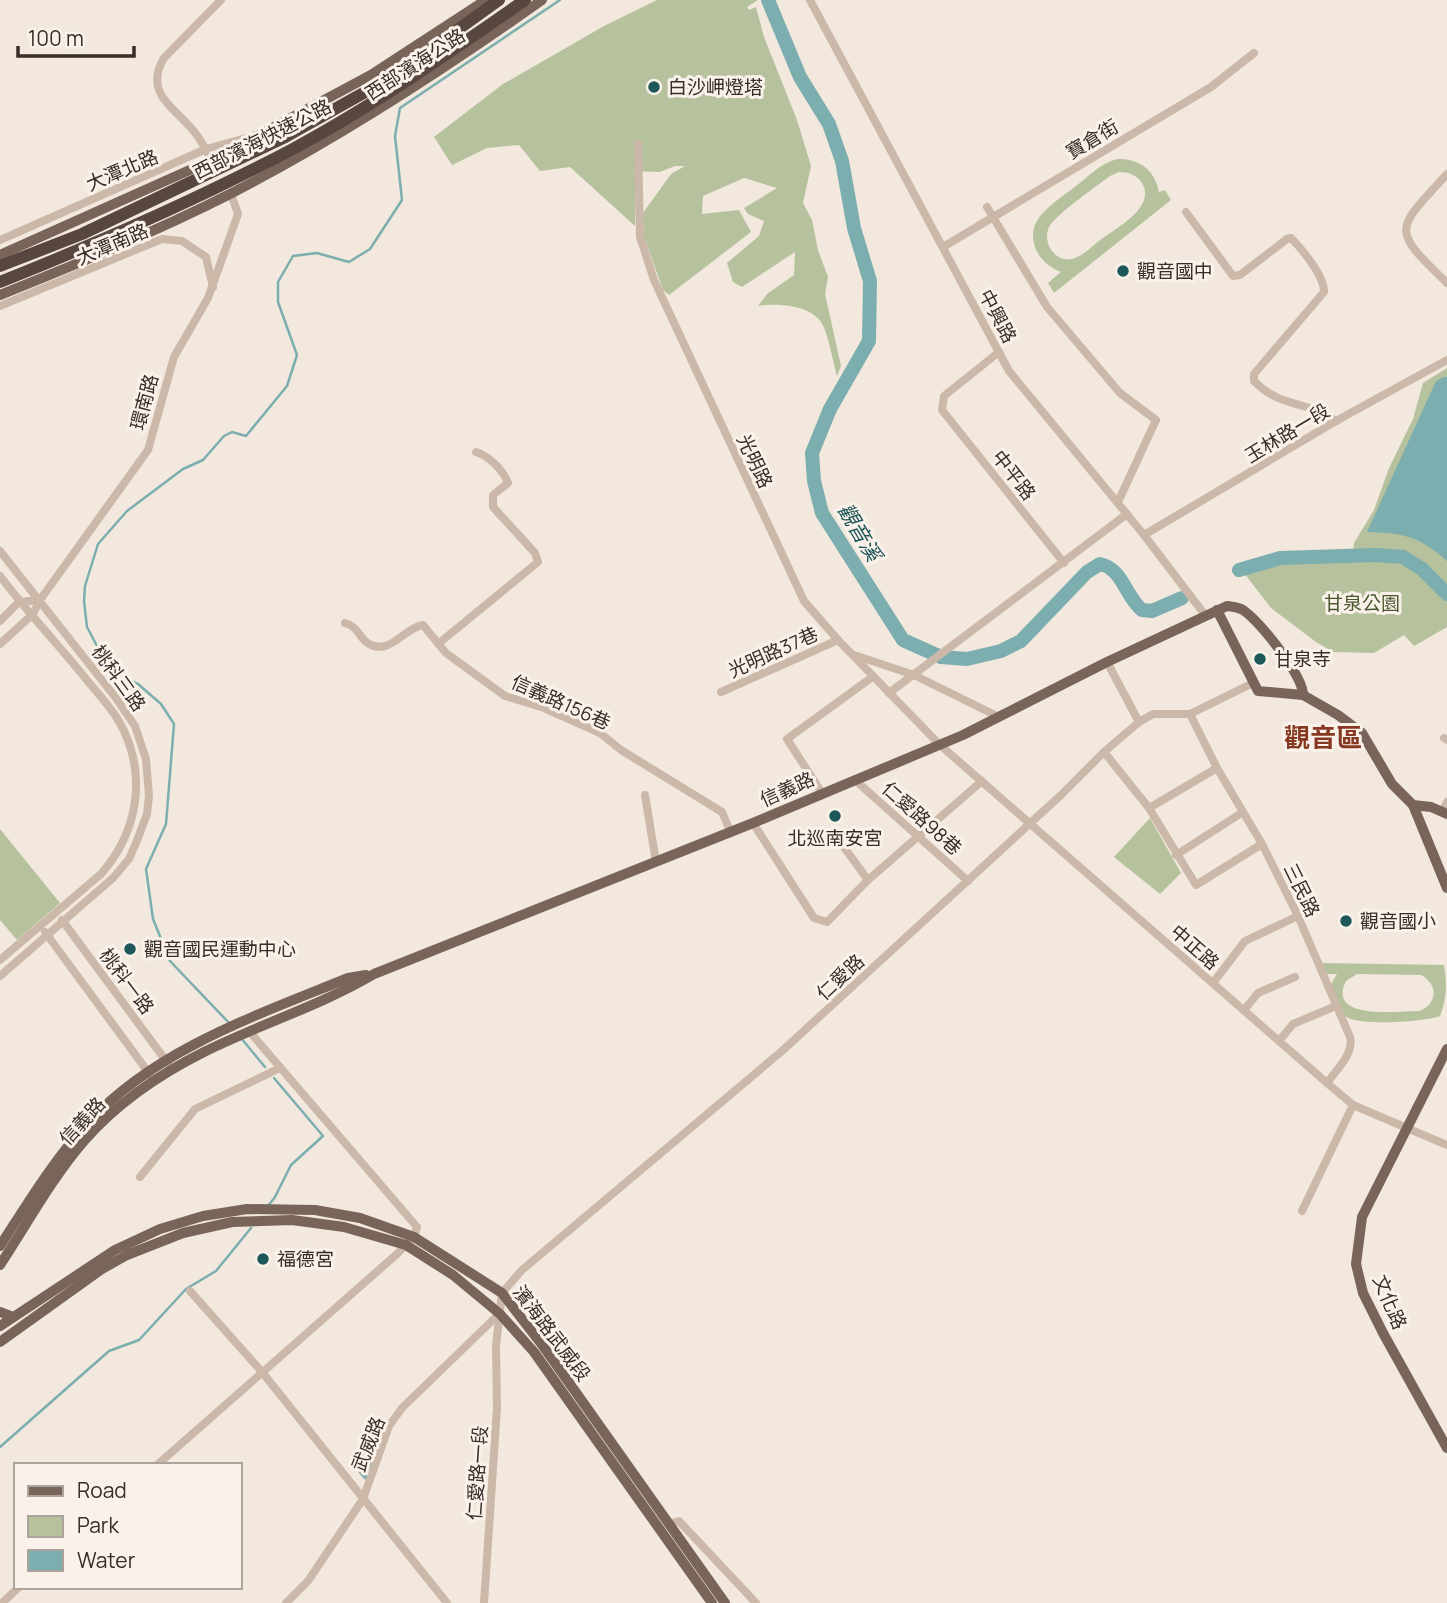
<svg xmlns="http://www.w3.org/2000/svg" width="1447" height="1603" viewBox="0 0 1447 1603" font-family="Manrope,'Noto Sans TC',sans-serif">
	<rect width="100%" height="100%" fill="#f2e8dd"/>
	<g fill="#b6c19d" fill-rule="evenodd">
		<path d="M657,0H758L747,7L749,10L756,7L764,37L797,120L811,166L803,203L812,220L818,250L828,277L825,294L841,366L837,376C834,365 827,329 821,322C809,305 777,303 758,306L767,294L794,275L795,252L742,287L733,282L727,263L759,236L764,221L748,214L744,208L777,188L744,178L703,196L702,214L739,210L751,232L669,295L663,290L644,237L643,213L671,174L685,166H675L660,172L633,171L636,173L635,226L570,167L540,171L519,145L487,148L452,165L434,137L503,84L604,26Z"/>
		<path d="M1117,159C1139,158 1155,170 1159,192L1165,190L1171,200L1054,293L1048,283L1061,272C1038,264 1023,236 1041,215C1051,204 1064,195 1076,186C1089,176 1101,163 1117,159ZM1119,172C1128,172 1137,175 1142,183C1157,208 1114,229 1099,241C1092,246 1085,254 1077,257C1059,267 1041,245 1049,227C1056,214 1097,186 1110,176Z"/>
		<polygon points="1447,368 1447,627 1414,646 1404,635 1374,653 1333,652 1316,642 1271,608 1241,569 1280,558 1353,556 1354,543 1374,510 1389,468 1413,419 1423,383"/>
		<polygon points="1150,818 1181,873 1160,894 1114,857"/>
		<polygon points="0,829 60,903 17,940 0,920"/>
		<path d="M1321,963L1444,965C1447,984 1447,998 1440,1016C1424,1022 1367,1025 1351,1019C1338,1015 1334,1000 1328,989L1337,974H1323ZM1357,974L1421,975C1438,984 1438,1003 1420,1011C1399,1011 1326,1021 1346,981Z"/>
	</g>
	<g fill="#7caeaf">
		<path d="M1444,377H1447V561C1419,536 1404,533 1367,532L1436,381Z"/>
		<path d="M372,1433L381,1437L366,1480C352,1469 353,1456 361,1442H364Z"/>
	</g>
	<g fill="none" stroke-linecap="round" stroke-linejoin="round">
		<g stroke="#7caeaf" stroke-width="2.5">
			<polyline points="230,1024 170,961 153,919 146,869 166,824 174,724 161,704 138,684 109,669 87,627 84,601 85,586 98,544 127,511 183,469 203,460 224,436 232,432 246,436 287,386 297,355 278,302 278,282 293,256 317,253 349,262 370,249 402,200 395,136 400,108 560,0"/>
			<polyline points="241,1038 265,1067"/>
			<polyline points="268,1206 275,1197 291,1165 323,1136 274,1078"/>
			<polyline points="0,1447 109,1351 139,1340 186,1289 216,1271 251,1228"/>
		</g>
		<g stroke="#7caeaf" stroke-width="14">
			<path d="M768,0L800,77L829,124L842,161L854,228L870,281L869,341L830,409L812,453L814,481L822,513L903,640L941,657L967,659L1001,651L1021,641L1087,572L1100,564C1123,569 1125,596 1142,610L1152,611L1182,598"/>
			<polyline points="1239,570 1280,558 1376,555 1403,557 1422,569 1447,594"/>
		</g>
		<g stroke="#cbb8a9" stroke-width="8">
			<polyline points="810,0 1009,371 1144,535 1205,615"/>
			<polyline points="638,143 640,237 654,280 804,601 838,640 940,745 1327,1083 1353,1105 1447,1145"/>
			<path d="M208,154C204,147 201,140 196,134C178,109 142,95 164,58L221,0"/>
			<path d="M1447,174C1395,231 1390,228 1447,283"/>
			<polyline points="987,207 1047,307 1120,393 1156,420 1118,502"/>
			<path d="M1186,212L1233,276L1240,275L1287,239L1291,238C1302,249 1325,277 1324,292L1254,374V381C1281,409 1308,400 1336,421"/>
			<polyline points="0,240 206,149 246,138"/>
			<polyline points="943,247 1211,87 1254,53"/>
			<polyline points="0,306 162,239 182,241 206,257 213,287"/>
			<polyline points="999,352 944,396 942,410 1064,563"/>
			<polyline points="1144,535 1336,421 1447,360"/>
			<polyline points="0,551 116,698 135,726 146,759 149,796 147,814 136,843 129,859 113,878 0,976"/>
			<path d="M0,576C27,612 58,644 86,679C99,695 115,711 124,731C147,781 136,834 101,874L0,960"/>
			<polyline points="0,621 19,602 40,600"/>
			<path d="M345,623C360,627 358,639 371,645C391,654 404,628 423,625L446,653L505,696L544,708L600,733L621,750L722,812L731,833"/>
			<polyline points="0,644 33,614 40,600 148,450 174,357 208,298 238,214 231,194"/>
			<path d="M438,644L538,562L535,553L493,507V495L508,483C503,470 489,456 476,452"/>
			<polyline points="854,655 914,675 999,717"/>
			<polyline points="1107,662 1139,722"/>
			<polyline points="721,692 838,640"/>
			<polyline points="889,693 1127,514"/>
			<path d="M1190,714L1217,768L1262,844L1298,916L1350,1037C1354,1054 1337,1069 1327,1083"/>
			<polyline points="1444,738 1447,740"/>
			<polyline points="1104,752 1149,808 1196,885 1262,844"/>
			<polyline points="855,780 968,881"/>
			<polyline points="822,793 787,739 871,678"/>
			<polyline points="645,795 656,862"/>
			<polyline points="1149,808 1217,768"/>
			<polyline points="1442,812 1447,802"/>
			<polyline points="753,823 814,918 827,922 868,880 982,781"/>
			<polyline points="835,835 868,880"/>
			<polyline points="1176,855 1243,812"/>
			<polyline points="62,920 169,1065"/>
			<polyline points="45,932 151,1076"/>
			<polyline points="1213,983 1245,941 1298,916"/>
			<polyline points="1244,1010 1258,993 1295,977"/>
			<polyline points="1279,1041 1293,1024 1336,1006"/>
			<polyline points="140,1177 195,1109 280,1068"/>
			<polyline points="1302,1211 1353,1105"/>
			<polyline points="190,1291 262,1372 447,1603"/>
			<polyline points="157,1465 397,1254 414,1237 417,1227 249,1031"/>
			<polyline points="669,1524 679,1521 756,1603"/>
			<polyline points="2,1603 19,1587"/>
			<polyline points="286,1603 308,1581 363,1499 389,1426 402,1408 499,1314"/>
			<polyline points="484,1603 497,1408 496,1346 502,1293 522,1270 782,1051 1061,795 1104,752 1139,722 1153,714 1190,714 1253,683"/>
		</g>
		<g stroke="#79645a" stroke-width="10">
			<polyline points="0,255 212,160 371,75 486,0"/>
			<path d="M0,295C77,264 155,232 230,194C339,138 442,71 542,0"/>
			<polyline points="1217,610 1258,691 1303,695 1338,715 1362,733 1392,784 1413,805 1447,888"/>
			<polyline points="1413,805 1431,807 1447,814"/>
			<polyline points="1447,1049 1362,1217 1356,1264 1363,1293 1383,1333 1447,1448"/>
			<path d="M0,1246C28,1203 54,1159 90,1121C156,1049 260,1014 348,978L366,975"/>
			<path d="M0,1265C27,1224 52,1178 84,1141C116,1104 160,1074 204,1052C260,1024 320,1006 374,974L753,823L963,735L1107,662L1227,606C1233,607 1238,607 1243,610C1260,622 1303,675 1303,695"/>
			<polyline points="0,1312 13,1317"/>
			<polyline points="0,1326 115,1250 160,1229 203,1216 247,1209 315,1210 360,1218 414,1237 502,1293 543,1346 725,1603"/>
			<polyline points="0,1342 102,1269 127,1255 183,1233 232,1222 292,1220 344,1227 406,1245 453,1275 500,1314 534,1352 712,1603"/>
		</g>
		<g stroke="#584740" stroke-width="12">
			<polyline points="0,266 82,234 285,137 392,77 499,0"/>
			<path d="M0,282C98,243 198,199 291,150C373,106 449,53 525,0"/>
		</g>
	</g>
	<g fill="#1e5759" stroke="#faf2ea" stroke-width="2.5">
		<circle cx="654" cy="87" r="7"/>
		<circle cx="1123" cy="271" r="7"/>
		<circle cx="1260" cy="659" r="7"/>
		<circle cx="835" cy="816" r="7"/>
		<circle cx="1346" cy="921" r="7"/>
		<circle cx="130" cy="949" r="7"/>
		<circle cx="263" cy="1259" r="7"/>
	</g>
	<g text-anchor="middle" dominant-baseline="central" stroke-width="6" stroke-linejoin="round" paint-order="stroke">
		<g font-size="19" fill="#382d29" stroke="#faf2ea">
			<text transform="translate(415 64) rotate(-33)">西部濱海公路</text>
			<text transform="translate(262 139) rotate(-27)">西部濱海快速公路</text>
			<text transform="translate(1092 139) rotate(-31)">寶倉街</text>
			<text transform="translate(122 170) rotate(-23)">大潭北路</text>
			<text transform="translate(112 244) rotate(-23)">大潭南路</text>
			<text transform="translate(998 316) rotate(62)">中興路</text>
			<text transform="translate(144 402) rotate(-75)">環南路</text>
			<text transform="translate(1287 433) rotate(-31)">玉林路一段</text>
			<text transform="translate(755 461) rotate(65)">光明路</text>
			<text transform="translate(1014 475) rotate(52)">中平路</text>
			<text transform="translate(773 652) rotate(-24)">光明路37巷</text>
			<text transform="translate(119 678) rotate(54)">桃科三路</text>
			<text transform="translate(561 702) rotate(24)">信義路156巷</text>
			<text transform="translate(787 789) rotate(-24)">信義路</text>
			<text transform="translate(922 818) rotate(42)">仁愛路98巷</text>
			<text transform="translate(1302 890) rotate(64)">三民路</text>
			<text transform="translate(1195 947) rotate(41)">中正路</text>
			<text transform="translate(840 977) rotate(-43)">仁愛路</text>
			<text transform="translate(127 981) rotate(53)">桃科一路</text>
			<text transform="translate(82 1121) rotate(-47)">信義路</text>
			<text transform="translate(1390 1302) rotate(67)">文化路</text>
			<text transform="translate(552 1333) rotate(53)">濱海路武威段</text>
			<text transform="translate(368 1444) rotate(-68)">武威路</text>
			<text transform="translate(477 1473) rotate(-86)">仁愛路一段</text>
		</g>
		<g font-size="19" fill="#382d29" stroke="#faf2ea" text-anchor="start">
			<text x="668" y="87">白沙岬燈塔</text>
			<text x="1137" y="271">觀音國中</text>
			<text x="1274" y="659">甘泉寺</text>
			<text x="835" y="838" text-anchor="middle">北巡南安宮</text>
			<text x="1360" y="921">觀音國小</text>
			<text x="144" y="949">觀音國民運動中心</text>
			<text x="277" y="1259">福德宮</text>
		</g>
		<g font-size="19" fill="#48562d" stroke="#faf2ea">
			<text x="1362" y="603">甘泉公園</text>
		</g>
		<g font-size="21" font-style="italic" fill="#1e5759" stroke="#faf2ea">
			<text transform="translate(860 532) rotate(59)">觀音溪</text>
		</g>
		<g font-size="26" font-weight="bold" fill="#863822" stroke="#faf2ea">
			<text x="1323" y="737">觀音區</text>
		</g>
	</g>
	<rect x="14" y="1463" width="228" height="126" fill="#faf2ea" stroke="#aca39d" stroke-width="2"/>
	<rect x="28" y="1486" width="35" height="10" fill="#79645a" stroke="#aca39d" stroke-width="2"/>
	<text x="77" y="1498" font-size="21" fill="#382d29">Road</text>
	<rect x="28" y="1516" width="35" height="21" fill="#b6c19d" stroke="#aca39d" stroke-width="2"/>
	<text x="77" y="1533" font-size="21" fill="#382d29">Park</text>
	<rect x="28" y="1550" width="35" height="21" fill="#7caeaf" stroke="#aca39d" stroke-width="2"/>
	<text x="77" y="1568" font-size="21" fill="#382d29">Water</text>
	<path d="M18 46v10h116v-10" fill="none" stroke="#382d29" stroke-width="3.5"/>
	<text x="28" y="46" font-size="21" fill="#382d29" stroke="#faf2ea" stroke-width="5" paint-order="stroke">100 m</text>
</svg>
